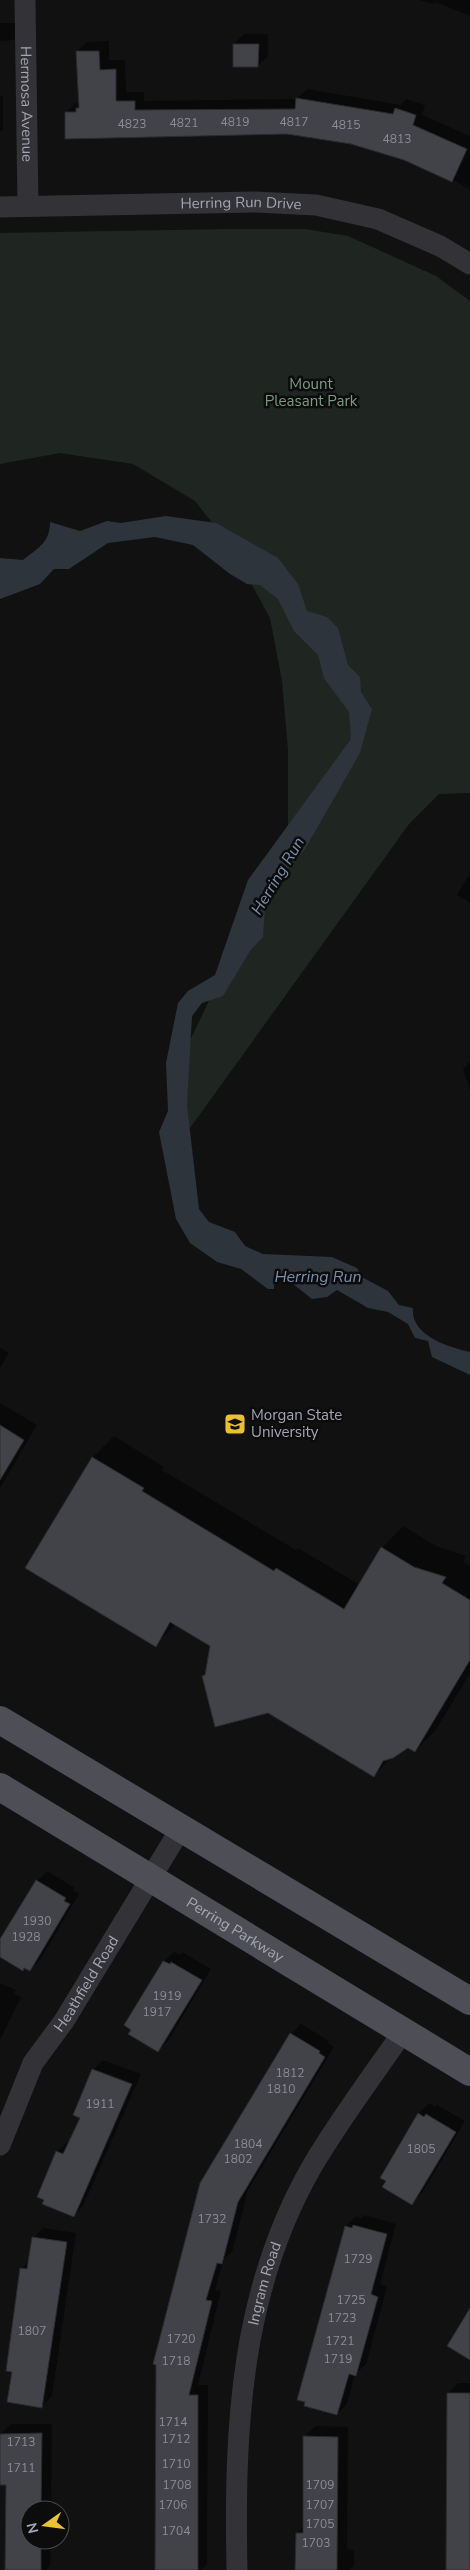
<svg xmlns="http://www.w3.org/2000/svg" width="470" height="2570" viewBox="0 0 470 2570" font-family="'Nunito Sans',sans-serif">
	<rect width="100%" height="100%" fill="#111112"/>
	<polygon fill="#1f2621" points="230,229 305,229 348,236 436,276 470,301 470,793 439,794 409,824 185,1135 176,1069 288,838 288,750 282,681 270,618 232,548 195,501 133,464 60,453 0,464 0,233"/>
	<path fill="#2d343c" d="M166,516L216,523L278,558L298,584L307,611L327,617L338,628L348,665L360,677L361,692L372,709L360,753L305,849L282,876L265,906L263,937L250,951L223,996L202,1003L192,1016L187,1105L199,1209L209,1222L235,1232L245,1246L263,1254L332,1257L357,1268L362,1277L388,1291L399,1305L413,1308C410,1335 448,1347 470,1352V1375L432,1357L428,1341L415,1338L408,1324L388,1312L368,1308L337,1290L327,1297L312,1299L283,1276L274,1281V1289H268L241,1269L217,1262L190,1243L176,1219L159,1132L168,1111L166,1063L178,1003L188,991L215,975L248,880L351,739L349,712L324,678L318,655L294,631L278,599L260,585L247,584L230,574L193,545L155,537L108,543L69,569H54L40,584L0,599V558L23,560C38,548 50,543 50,522L80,531L107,521L121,523Z"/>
	<g fill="#0007">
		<polygon points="419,0 470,0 470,16 436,2 434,4"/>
		<polygon points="0,23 17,23 18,35 13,40 0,41"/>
		<polygon points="244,34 268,34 268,56 258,66 234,44"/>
		<polygon points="109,41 109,60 125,60 126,92 144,92 144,101 297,99 307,89 401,105 406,99 425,105 422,115 470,136 470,190 452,179 405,159 352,143 287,133 66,112 76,103 80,103 77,51 87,42"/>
		<polygon points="0,96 3,96 3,129 0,132"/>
		<polygon points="470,873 470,903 457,895"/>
		<polygon points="470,1062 470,1090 463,1069"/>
		<polygon points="0,1348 9,1353 0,1368"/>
		<polygon points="0,1403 37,1425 0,1488"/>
		<polygon points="114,1436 164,1467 162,1470 296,1550 298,1548 360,1585 382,1548 403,1526 436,1546 466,1556 463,1562 470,1566 470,1673 436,1730 415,1751 408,1747 392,1757 374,1775 204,1676 207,1673 211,1645 176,1624 155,1645 93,1457"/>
		<polygon points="47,1871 75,1888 73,1890 79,1894 40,1960 30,1970 0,1955 0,1942 37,1881"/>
		<polygon points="174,1951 180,1955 182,1952 211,1969 168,2041 158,2051 126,2025 164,1961"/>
		<polygon points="0,1983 16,1990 14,1994 21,1997 0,2040"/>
		<polygon points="301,2024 329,2041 328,2043 334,2047 248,2190 232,2252 224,2259 215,2290 221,2291 198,2385 208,2385 207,2564 201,2570 156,2570 201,2183 291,2034"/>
		<polygon points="103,2060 141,2074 83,2206 73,2216 57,2152 67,2142 70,2143 81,2117 93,2070"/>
		<polygon points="429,2103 435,2107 437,2105 465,2121 422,2193 412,2203 419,2113"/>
		<polygon points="364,2215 396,2224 380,2284 387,2287 366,2364 355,2374 347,2404 337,2414 299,2400 346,2226 356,2216 362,2218"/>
		<polygon points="43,2228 76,2233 52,2396 42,2406 13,2371 7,2370 22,2268 30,2260 33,2238"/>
		<polygon points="458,2383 470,2383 470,2570 448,2570 448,2393"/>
		<polygon points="11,2424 52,2424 51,2510 30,2510 30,2540 51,2540 50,2566 46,2570 7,2570 7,2484 0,2434"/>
		<polygon points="315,2426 348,2427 347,2549 354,2550 354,2566 350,2570 296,2570 297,2533 304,2526 305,2436"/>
	</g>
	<g fill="#424348" stroke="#2b2b2e">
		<polygon points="233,44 259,44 258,67 233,67"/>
		<polygon points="76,51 99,51 100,70 116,69 116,101 135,101 135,110 295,109 296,98 393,114 395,108 416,115 413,125 467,149 452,182 404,160 351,144 287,134 65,139 65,112 76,112 76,108 79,108"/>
		<polygon points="0,1425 24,1440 0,1480"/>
		<polygon points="92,1457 144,1488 142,1491 274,1571 276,1568 344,1609 381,1547 414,1567 446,1577 442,1583 470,1600 470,1660 415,1752 408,1748 393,1758 383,1761 374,1777 268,1713 215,1727 202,1676 205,1675 210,1646 170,1622 156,1647 25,1568"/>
		<polygon points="36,1880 66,1898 64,1901 70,1904 30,1971 24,1968 23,1971 0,1957 0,1939"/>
		<polygon points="163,1961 170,1964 171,1962 202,1980 158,2052 128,2034 131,2030 124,2025"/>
		<polygon points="290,2033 320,2051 319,2053 325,2057 238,2202 222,2264 217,2263 206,2300 212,2301 189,2395 198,2395 198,2570 155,2570 156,2365 153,2364 200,2183"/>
		<polygon points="92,2069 132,2084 74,2217 42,2204 44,2200 37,2197 56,2151 63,2154 80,2118 73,2115"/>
		<polygon points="418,2113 424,2117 426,2114 456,2132 412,2205 382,2187 386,2181 380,2178"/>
		<polygon points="353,2225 387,2234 371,2294 378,2297 373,2315 356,2376 349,2374 337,2415 304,2406 305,2402 297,2400 345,2226 352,2228"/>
		<polygon points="32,2237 67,2242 42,2408 7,2402 12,2372 6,2371 20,2268 27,2269"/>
		<polygon points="470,2308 470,2360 447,2346"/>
		<polygon points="447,2393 470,2393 470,2570 446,2570"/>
		<polygon points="42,2433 41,2510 30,2510 30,2540 41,2540 41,2570 5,2570 6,2485 0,2485 0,2434"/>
		<polygon points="303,2436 338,2437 337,2570 295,2570 296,2533 303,2533"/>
	</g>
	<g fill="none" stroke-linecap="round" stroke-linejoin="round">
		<g stroke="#323237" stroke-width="21">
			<path id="s1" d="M25,0L28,206"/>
			<path id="s2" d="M0,207L255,202L316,205L378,219L440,246L470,264"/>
			<path id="s3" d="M0,2145L33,2063L64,2021L181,1828"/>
			<path id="s4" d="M237,2570C234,2429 240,2289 314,2163C341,2118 373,2075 403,2032"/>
		</g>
		<g stroke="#4e4f56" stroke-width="28">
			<polyline points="0,1720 470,2001"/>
			<path id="s5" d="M0,1787L470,2072"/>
		</g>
	</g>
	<defs>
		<g id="university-square" transform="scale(1.125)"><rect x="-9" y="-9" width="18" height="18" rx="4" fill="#e9c132" stroke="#0c0c0d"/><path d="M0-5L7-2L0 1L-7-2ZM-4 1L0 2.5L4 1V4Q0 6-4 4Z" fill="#111"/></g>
	</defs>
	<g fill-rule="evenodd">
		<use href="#university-square" x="235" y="1424"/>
	</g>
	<g text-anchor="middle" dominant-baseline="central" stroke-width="5" stroke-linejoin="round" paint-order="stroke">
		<g font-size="12" fill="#8b8c98">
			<text x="235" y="122">4819</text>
			<text x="294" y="122">4817</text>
			<text x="184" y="123">4821</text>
			<text x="132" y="124">4823</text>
			<text x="346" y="125">4815</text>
			<text x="397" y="139">4813</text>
			<text x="37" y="1921">1930</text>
			<text x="26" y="1937">1928</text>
			<text x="167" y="1996">1919</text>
			<text x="157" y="2012">1917</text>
			<text x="290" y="2073">1812</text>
			<text x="281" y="2089">1810</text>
			<text x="100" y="2104">1911</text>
			<text x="248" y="2144">1804</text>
			<text x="421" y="2149">1805</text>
			<text x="238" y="2159">1802</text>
			<text x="212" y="2219">1732</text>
			<text x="358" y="2259">1729</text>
			<text x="351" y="2300">1725</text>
			<text x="342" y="2318">1723</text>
			<text x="32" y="2331">1807</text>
			<text x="181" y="2339">1720</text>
			<text x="340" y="2341">1721</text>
			<text x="338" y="2359">1719</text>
			<text x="176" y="2361">1718</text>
			<text x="173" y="2422">1714</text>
			<text x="176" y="2439">1712</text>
			<text x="21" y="2442">1713</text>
			<text x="176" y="2464">1710</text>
			<text x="21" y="2468">1711</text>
			<text x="177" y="2485">1708</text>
			<text x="320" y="2485">1709</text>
			<text x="173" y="2505">1706</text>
			<text x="320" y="2505">1707</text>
			<text x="320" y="2524">1705</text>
			<text x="176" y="2531">1704</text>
			<text x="316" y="2543">1703</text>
		</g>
		<g font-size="15" fill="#a3a5b2" stroke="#0c0c0d">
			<text stroke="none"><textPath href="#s1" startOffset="104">Hermosa Avenue</textPath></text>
			<text stroke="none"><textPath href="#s2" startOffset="241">Herring Run Drive</textPath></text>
			<text stroke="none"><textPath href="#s5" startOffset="275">Perring Parkway</textPath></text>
			<text stroke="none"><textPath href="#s3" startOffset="184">Heathfield Road</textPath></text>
			<text stroke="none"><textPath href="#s4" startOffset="289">Ingram Road</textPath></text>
		</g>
		<g font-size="15" fill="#7a9d80" stroke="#0c0c0d">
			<text x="311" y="384">Mount<tspan x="311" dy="17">Pleasant Park</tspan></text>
		</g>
		<g font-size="15" fill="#a3a5b2" stroke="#0c0c0d" text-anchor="start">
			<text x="251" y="1415">Morgan State<tspan x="251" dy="17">University</tspan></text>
		</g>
		<g font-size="16" font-style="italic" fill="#7a8fac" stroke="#0c0c0d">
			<text transform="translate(278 876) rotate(-59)">Herring Run</text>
			<text x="318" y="1277">Herring Run</text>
		</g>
	</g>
	<g transform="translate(45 2525) rotate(256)"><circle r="24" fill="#0c0c0d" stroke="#48494f"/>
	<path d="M0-4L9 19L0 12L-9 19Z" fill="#e9c132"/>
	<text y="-8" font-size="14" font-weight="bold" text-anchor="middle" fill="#a3a5b2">N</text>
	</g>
</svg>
